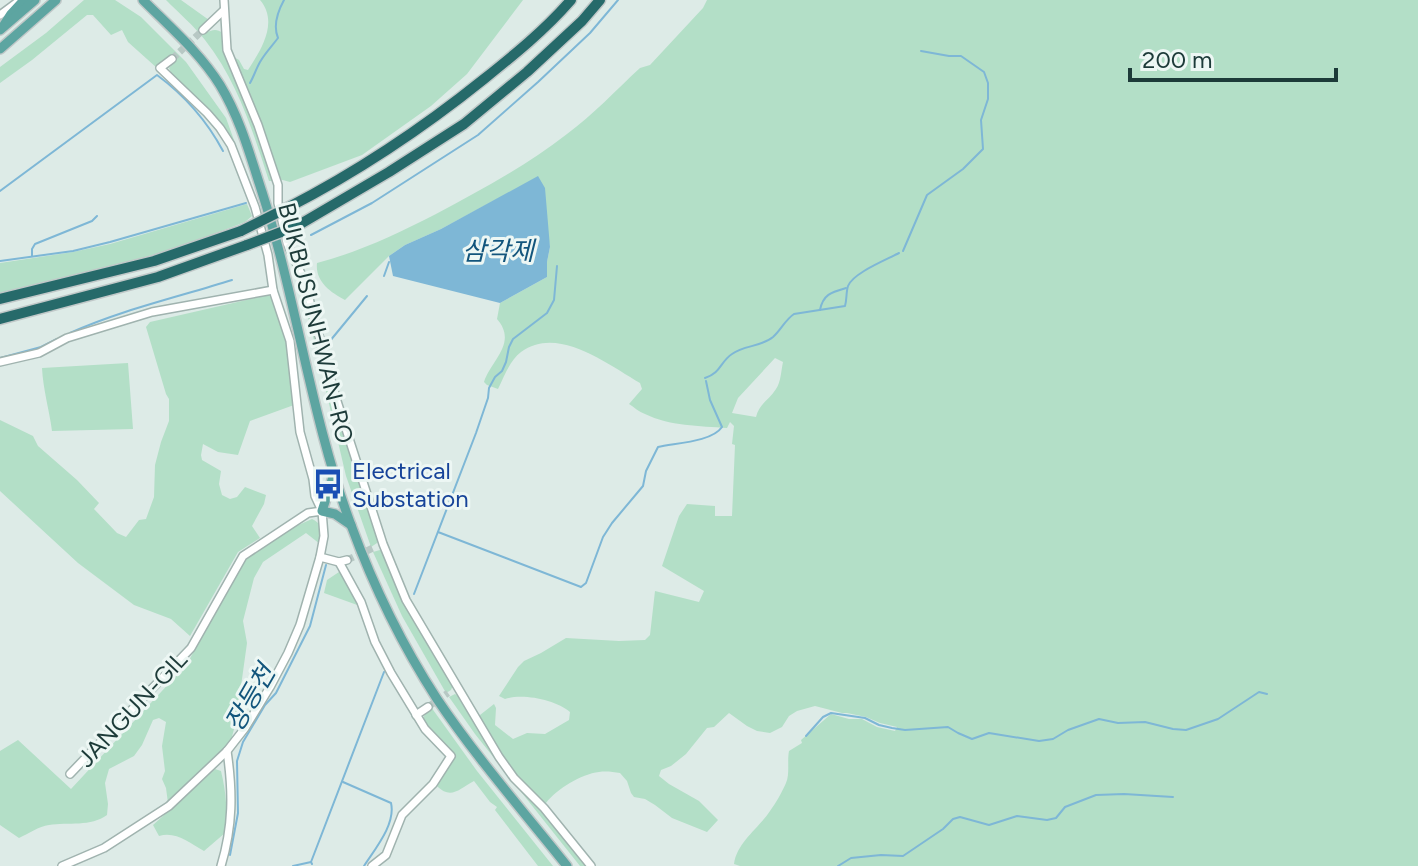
<svg xmlns="http://www.w3.org/2000/svg" width="1418" height="866" viewBox="0 0 1418 866" font-family="Figtree,'Noto Sans KR',sans-serif">
	<rect width="100%" height="100%" fill="#ddebe7"/>
	<g fill="#b3dfc7" fill-rule="evenodd">
		<polygon points="84,0 115,0 141,17 186,62 226,118 243,165 241,165 221,127 171,73 169,68 175,61 169,56 157,68 128,42 122,30 111,35 93,15 87,15 32,60 0,83 0,67 46,33"/>
		<path d="M166,0H181L209,20L201,28L205,33C212,30 216,28 223,33L273,181H269C253,132 238,82 205,40C194,26 179,13 166,0Z"/>
		<path d="M260,0H523L467,74L431,106L362,155L290,182L279,179L232,56L239,60L244,69L248,70C261,50 279,22 260,0Z"/>
		<path d="M707,0H1418V866H740L734,864C737,842 759,828 770,811C776,803 782,792 786,783C790,774 787,761 789,751L802,743L801,740L831,714L849,719H862L877,727L895,731L897,727L880,723L866,717L847,713H842L815,706L797,711L789,716L782,727L770,733L757,731L747,726L729,713L714,727L707,728L686,754L671,766L661,770L659,776L669,784L699,801L718,820L707,832L672,818L655,805L645,799L634,797L631,793L627,781L620,773C613,772 606,771 599,772C581,774 557,789 546,803C525,798 491,738 479,719L480,715L494,704L496,708L495,725L513,739L527,733L545,734L569,720L570,712C556,700 523,693 505,699L499,696L518,667L524,661L541,653L566,638L619,641L645,640L650,635L655,591L699,602L704,591L662,566L679,516L687,504L715,506V516H732L735,445L732,444L734,426L730,422L727,428C700,426 669,426 645,414C639,412 634,407 629,404L642,389L640,383C607,364 558,325 521,352C510,360 504,377 498,389L487,385L484,382C491,360 518,343 497,319L500,303L547,277V262L550,247L538,177L441,229L405,245L389,256L345,300C330,292 315,281 317,263C359,252 397,234 436,214C481,190 526,166 567,134C593,115 616,90 640,68L650,65L703,8ZM775,358L783,362C781,371 781,382 776,389C769,400 759,404 756,417L732,413L738,398Z"/>
		<polygon points="247,204 252,216 245,222 180,247 128,262 0,293 0,263 73,252 110,244"/>
		<polygon points="295,269 298,271 379,537 377,543 371,547 346,476 315,344"/>
		<polygon points="268,295 274,299 286,343 294,405 250,421 238,455 218,452 203,444 201,455 202,460 221,471 219,484 222,495 230,499 237,497 245,487 266,495 264,504 252,526 260,538 238,552 190,636 171,619 134,605 78,563 0,491 0,420 33,436 38,446 77,480 99,503 94,509 117,533 126,537 139,520 146,519 154,497 155,465 161,442 169,421 169,399 166,394 146,327 150,322"/>
		<path d="M128,363L133,429L52,431C49,409 43,389 42,368Z"/>
		<path d="M312,519C323,524 323,532 320,544L306,533L263,562L254,578L243,621L247,643L236,722L231,740L225,749L168,803L166,788L162,779L165,771L162,746L166,722L159,718L153,720L142,745L134,756L109,769L105,783L108,804L107,815C91,827 68,822 49,825C39,826 28,834 19,838L0,825V751L18,740L71,789L187,664L230,584L246,559L285,531Z"/>
		<polygon points="380,550 385,553 453,685 451,690 446,693 402,616 373,552"/>
		<polygon points="339,572 342,572 360,606 324,593 327,580"/>
		<polygon points="455,694 462,699 497,758 587,866 580,866 475,734 449,697"/>
		<path d="M431,707L477,771L553,866H538L495,810L497,807L490,802L474,781C459,789 451,800 437,786L454,756L423,722L424,716Z"/>
		<path d="M215,769L221,771C226,792 228,812 225,833L204,851C189,843 176,831 159,836L153,825Z"/>
	</g>
	<polygon fill="#7eb7d6" points="538,176 545,188 550,247 547,262 547,277 500,303 393,276 389,256 405,245 441,229"/>
	<g fill="none" stroke-linecap="round" stroke-linejoin="round">
		<g stroke="#7eb7d6" stroke-width="2">
			<path d="M250,83C254,76 256,69 260,62C265,53 272,46 278,38C273,26 278,11 284,0"/>
			<path d="M0,191L157,75C184,95 207,121 223,151"/>
			<polyline points="311,235 372,203 478,135 538,82 590,33 618,0"/>
			<polyline points="903,251 927,195 963,169 983,149 981,120 988,99 988,83 984,72 961,56 949,56 921,51"/>
			<polyline points="32,256 32,249 35,244 92,221 97,216"/>
			<polyline points="0,261 73,251 110,242 246,203"/>
			<polyline points="384,276 389,262"/>
			<path d="M820,310C823,294 832,292 846,288"/>
			<path d="M70,333C121,310 178,297 232,280"/>
			<polyline points="325,347 367,296"/>
			<polyline points="0,358 41,347 57,339"/>
			<path d="M705,378C721,373 720,362 732,354C744,345 761,347 773,337C781,330 785,320 794,314L845,306C847,299 846,292 848,286C853,273 886,260 899,253"/>
			<path d="M438,532L581,587L586,583L603,537L612,523L643,486L646,471L658,447C675,443 712,442 722,427L710,400L706,381"/>
			<polyline points="414,594 476,433 488,398 489,388 495,377 502,371 506,362 509,347 513,339 547,313 554,300 557,266"/>
			<polyline points="806,736 823,717 831,713 865,718 879,725 892,728 905,730 948,727 958,733 972,739 989,733 1039,741 1053,739 1068,730 1099,719 1118,723 1145,722 1173,729 1186,730 1218,719 1259,692 1267,694"/>
			<path d="M343,782L391,803C396,824 375,849 364,866"/>
			<polyline points="230,855 238,813 237,761 243,742 265,705 276,693 310,626 326,565"/>
			<polyline points="311,862 384,672"/>
			<polyline points="293,866 311,862 312,864"/>
			<polyline points="838,866 851,858 881,855 903,856 943,829 953,819 960,817 989,825 1017,816 1047,820 1056,818 1065,807 1096,795 1124,794 1173,797"/>
		</g>
		<g stroke="#b7c8c4" stroke-width="7" stroke-dasharray="7 3.5" stroke-linecap="butt">
			<polyline points="172,59 203,30"/>
			<polyline points="347,560 373,548"/>
			<polyline points="428,707 448,693"/>
		</g>
		<g stroke="#a0b3af" stroke-width="10">
			<g id="minor">
				<polyline points="224,0 227,50 258,125 278,185 278,203 287,243 304,280 336,398 383,544 406,600 499,757 514,778 544,808 591,866"/>
				<polyline points="0,15 19,1"/>
				<polyline points="203,30 223,11"/>
				<polyline points="0,362 39,353 67,338 152,312 273,290"/>
				<polyline points="320,557 339,562 347,560"/>
				<polyline points="339,562 361,602 375,642 391,673 425,729 451,756 433,784 402,815 386,855 372,866"/>
				<polyline points="416,715 428,707"/>
				<polyline points="70,774 191,648 243,556 308,513 322,511"/>
				<polyline points="62,866 104,848 169,806 227,751 245,728 270,687 288,653 300,625 320,557 324,536 322,511 315,496 313,479 300,432 290,341 273,290 268,255 255,207 231,145 220,128 207,113 160,68 172,59"/>
				<path d="M221,866C233,826 233,792 227,751"/>
			</g>
		</g>
		<g stroke="#c0c8c8" stroke-width="12">
			<g id="major">
				<path d="M143,0C170,27 200,53 220,85C240,118 250,155 262,192C297,301 311,418 351,525C373,585 402,645 437,699C476,757 523,811 567,866"/>
				<polyline points="4,25 11,14 24,0"/>
				<polyline points="0,30 35,0"/>
				<polyline points="0,49 56,0"/>
				<polyline points="334,474 322,511 335,514 351,525"/>
			</g>
		</g>
		<g stroke="#c0c8c8" stroke-width="13">
			<g id="highway">
				<path d="M287,208C357,172 423,128 484,79C514,55 545,30 571,0"/>
				<polyline points="297,226 389,172 464,124 527,72 582,21 600,0"/>
				<polyline points="0,299 154,261 241,231"/>
				<polyline points="0,319 158,277 247,245"/>
			</g>
		</g>
		<use href="#minor" stroke="#fff" stroke-width="7"/>
		<use href="#major" stroke="#5da5a1" stroke-width="9"/>
		<use href="#highway" stroke="#266a6a" stroke-width="10"/>
		<g stroke="#c0c8c8" stroke-width="13" stroke-linecap="butt">
			<g id="highway-bridge">
				<polyline points="241,231 287,208"/>
				<polyline points="247,245 297,226"/>
			</g>
		</g>
		<use href="#highway-bridge" stroke="#266a6a" stroke-width="10"/>
	</g>
	<defs>
		<g id="bus-bare" transform="scale(2.4)"><path d="M-5-6H5V4H4V6H2V4H-2V6H-4V4H-5ZM-3.5-4V0h7V-4ZM-3.5 1.2v1.5H-2V1.2ZM2 1.2v1.5H3.5V1.2Z" fill="#1a4fb4" stroke="#edf7f4" stroke-width="2.5" paint-order="stroke"/></g>
	</defs>
	<g fill-rule="evenodd">
		<use href="#bus-bare" x="328" y="484"/>
	</g>
	<g text-anchor="middle" dominant-baseline="central" stroke-width="6" stroke-linejoin="round" paint-order="stroke">
		<g font-size="24" fill="#1d3b39" stroke="#edf7f4">
			<text transform="translate(316 323) rotate(76)">BUKBUSUNHWAN-RO</text>
			<text transform="translate(132 709) rotate(-47)">JANGUN-GIL</text>
		</g>
		<g font-size="24" fill="#164399" stroke="#edf7f4" text-anchor="start">
			<text x="352" y="470">Electrical<tspan x="352" dy="28">Substation</tspan></text>
		</g>
		<g font-size="26" font-style="italic" fill="#12557c" stroke="#edf7f4">
			<text x="498" y="251">삼각제</text>
			<text transform="translate(250 698) rotate(-60)">장등천</text>
		</g>
	</g>
	<path d="M1130 68v12h206v-12" fill="none" stroke="#1d3b39" stroke-width="4"/>
	<text x="1142" y="68" font-size="24" fill="#1d3b39" stroke="#edf7f4" stroke-width="6" paint-order="stroke">200 m</text>
</svg>
